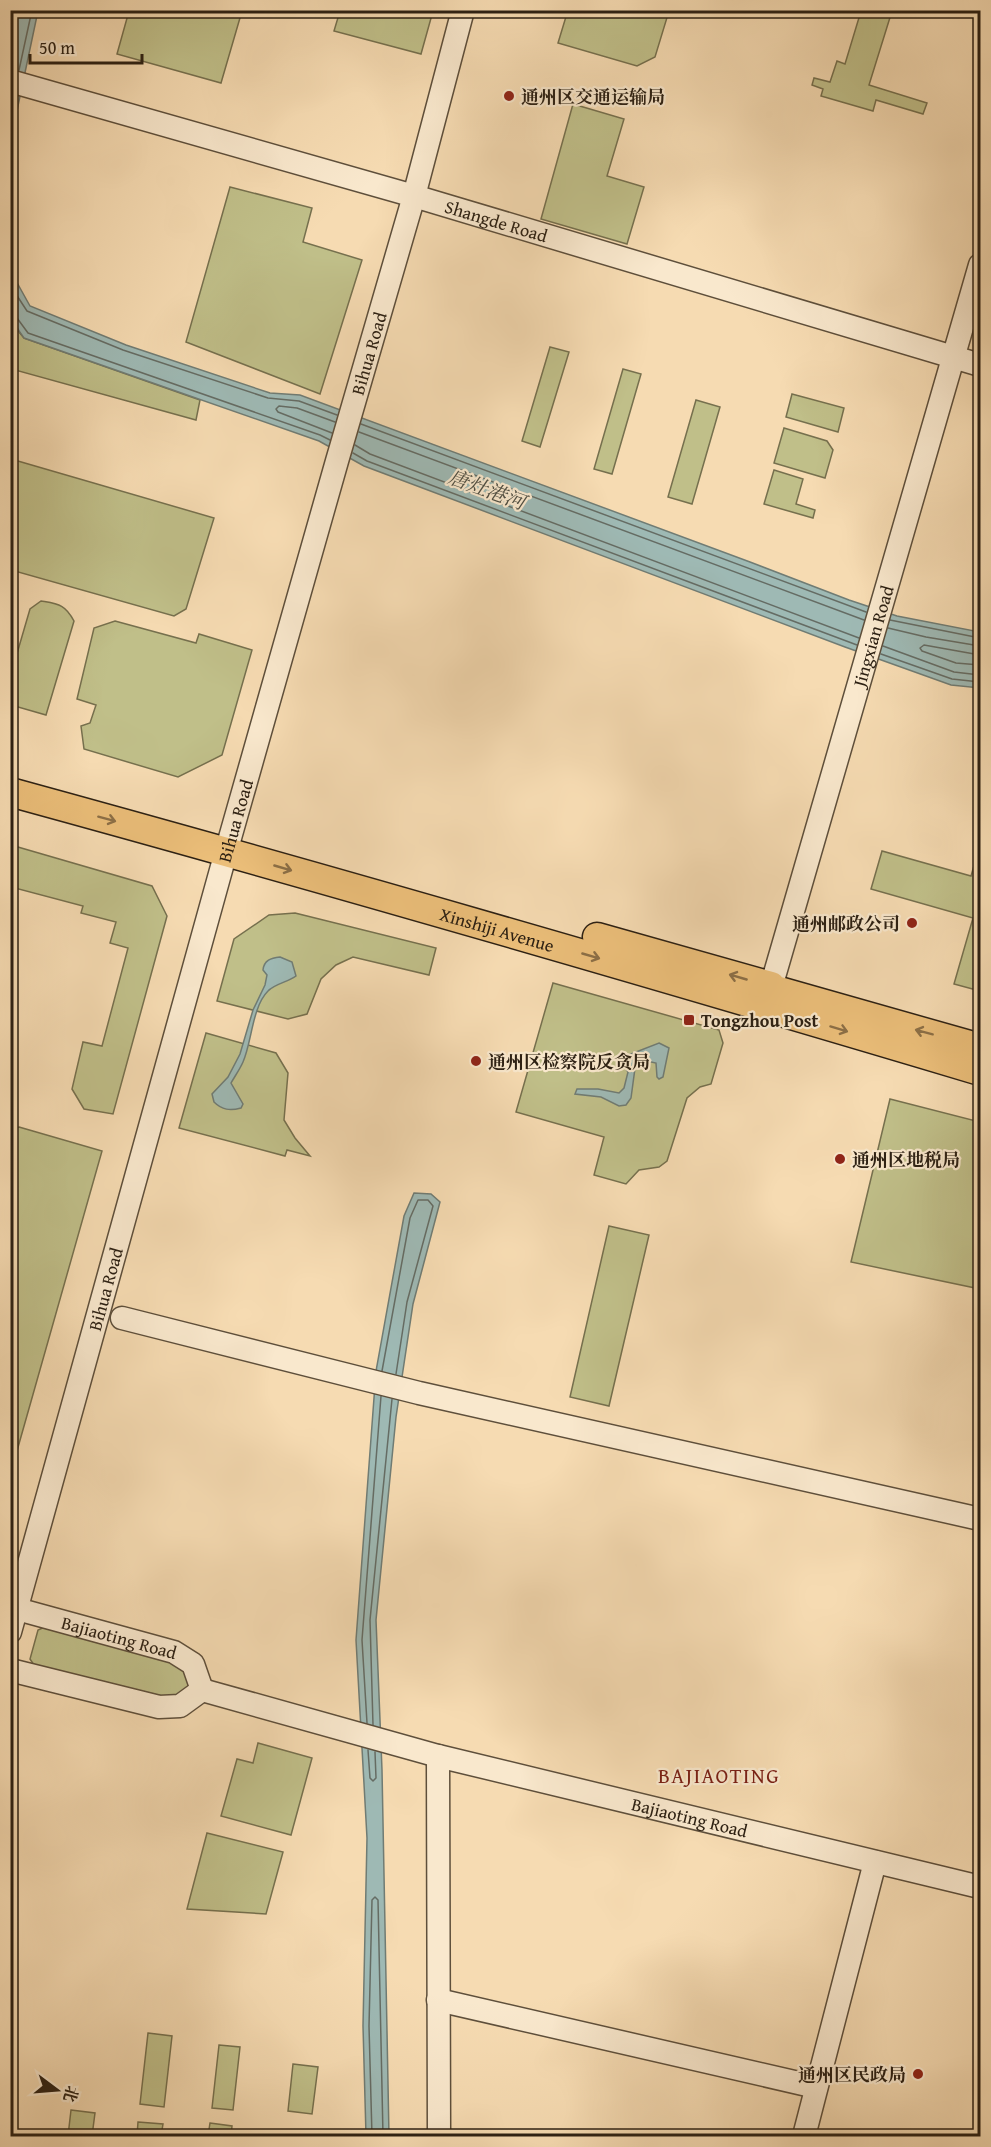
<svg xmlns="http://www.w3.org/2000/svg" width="991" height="2147" viewBox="0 0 991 2147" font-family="'Gentium Book Plus','Noto Serif SC',serif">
	<rect width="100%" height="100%" fill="#f6dbb2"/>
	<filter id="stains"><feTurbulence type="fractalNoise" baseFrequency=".00333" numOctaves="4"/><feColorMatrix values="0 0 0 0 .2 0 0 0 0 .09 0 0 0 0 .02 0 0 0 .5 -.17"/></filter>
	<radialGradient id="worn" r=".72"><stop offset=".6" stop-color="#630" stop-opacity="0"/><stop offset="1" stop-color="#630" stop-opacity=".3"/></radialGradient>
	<g fill="#c0bf89" stroke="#76704e" stroke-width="1.5">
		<polygon points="568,10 669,10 669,11 655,57 637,66 558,43"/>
		<polygon points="129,11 242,11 221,83 117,54"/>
		<polygon points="340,11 340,10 433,11 421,54 334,31"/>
		<polygon points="861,11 892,11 869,85 927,103 923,114 876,100 873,111 821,96 823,89 812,85 814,78 830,82 837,61 845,64"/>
		<polygon points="573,104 624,119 607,176 644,187 627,244 541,219"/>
		<polygon points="230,187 312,208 303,242 362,260 320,394 186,342"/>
		<polygon points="10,317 15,327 24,338 200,400 196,420 15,370 11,357"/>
		<polygon points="550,347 569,352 540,447 522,441"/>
		<polygon points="623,369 641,374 612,474 594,469"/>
		<polygon points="792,394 844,408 838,432 786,417"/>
		<polygon points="696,400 720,407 692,504 668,497"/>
		<polygon points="784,428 827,441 833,450 825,478 774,463"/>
		<polygon points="11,459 214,518 186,609 174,616 11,570"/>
		<polygon points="774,470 803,479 796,504 815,510 813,518 764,504"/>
		<path d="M41,601C58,604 65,604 74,621L46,715L11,705V674L30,609Z"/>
		<polygon points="115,621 196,643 199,634 252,650 222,755 178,777 84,749 81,726 90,723 96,705 77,699 94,628"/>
		<polygon points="11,845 152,886 167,916 113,1114 84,1109 72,1089 83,1042 102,1046 128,948 110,943 116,922 81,913 83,906 11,887"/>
		<polygon points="980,845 980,991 954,984 973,918 871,889 882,851 971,876"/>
		<polygon points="295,913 436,948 429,975 353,957 336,965 321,979 307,1014 288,1019 217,1001 234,939 269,915"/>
		<polygon points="553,983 719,1030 723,1043 711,1084 700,1087 687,1098 667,1161 659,1167 639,1170 626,1184 594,1175 604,1137 516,1112"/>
		<polygon points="206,1033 276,1053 288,1073 284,1120 295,1138 310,1156 287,1150 285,1156 179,1128"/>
		<polygon points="890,1099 980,1122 980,1289 851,1262"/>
		<polygon points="19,1127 102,1151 11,1472 10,1131"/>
		<polygon points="609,1226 649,1235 609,1406 570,1397"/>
		<polygon points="51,1624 177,1657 190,1679 188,1688 172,1702 38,1671 30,1659 38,1630"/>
		<polygon points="258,1743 312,1758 291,1835 221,1816 237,1759 253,1763"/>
		<polygon points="207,1833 283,1852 266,1914 187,1909"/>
		<polygon points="148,2033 172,2036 164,2107 140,2104"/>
		<polygon points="219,2045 240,2047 233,2110 212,2108"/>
		<polygon points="293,2064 318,2067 312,2114 288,2111"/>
		<polygon points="71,2110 95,2113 92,2136 68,2136"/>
		<polygon points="138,2122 163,2124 161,2136 137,2136"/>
		<polygon points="210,2123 232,2126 231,2136 208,2136"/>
	</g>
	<g fill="#9eb9b4" stroke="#707c74" stroke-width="1.5">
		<polygon points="11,11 38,11 11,139"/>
		<path d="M10,270L30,306L126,345L270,393L300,395L750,562L849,600L897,616L980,632V688L951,685L845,647L364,466L319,441L24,338C5,314 11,298 10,270Z"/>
		<path d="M280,957L292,962L296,976C288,982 274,984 268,991C252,1007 252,1042 243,1062C240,1069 235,1076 231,1083L243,1104L241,1108C230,1111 222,1110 214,1102L212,1094L228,1077L240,1054L253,1010L265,985L267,975L263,970C264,960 271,958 280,957Z"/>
		<polygon points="659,1043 669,1048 663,1077 659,1079 657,1077 656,1063 642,1060 636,1061 631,1098 626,1105 619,1106 601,1097 575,1094 577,1089 598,1089 619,1093 624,1088 628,1072 623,1065 623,1057"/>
		<polygon points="414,1193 431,1194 440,1202 413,1304 396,1417 376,1620 382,1770 389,2136 366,2136 363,2026 367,1838 356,1640 376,1371 404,1216"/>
	</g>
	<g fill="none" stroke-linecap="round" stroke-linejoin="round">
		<g stroke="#656c64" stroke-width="1.5">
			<polyline points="19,70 32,10"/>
			<polyline points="10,285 27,311 123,350 268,398 299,401 337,415"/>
			<polyline points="10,317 17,318 28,333 320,435 330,440"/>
			<polyline points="361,424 866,612"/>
			<polyline points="359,432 864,620"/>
			<polyline points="332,433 278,412 276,409 279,406 297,408 335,422"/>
			<polyline points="355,445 370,454 859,638"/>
			<polyline points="353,453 367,461 857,645"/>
			<polyline points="890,620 980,638"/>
			<polyline points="888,628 926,637 980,646"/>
			<polyline points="883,646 954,672 980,675"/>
			<polyline points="881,654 952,679 980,682"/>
			<polyline points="980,655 924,645 920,648 922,651 956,663 980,665"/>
			<polyline points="382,1371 410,1218 418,1200 428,1200 433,1206 407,1302 396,1374"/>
			<polyline points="367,1723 362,1640 381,1396"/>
			<polyline points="373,1725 370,1620 392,1399"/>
			<polyline points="368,1750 370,1778 373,1781 376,1778 375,1752"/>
			<polyline points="372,2136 369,2026 372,1900 375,1897 378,1900 383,2136"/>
		</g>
		<g stroke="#5e4f3b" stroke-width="25">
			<g id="minor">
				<path id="s1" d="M10,81L414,196L980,365"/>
				<path id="s2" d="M767,1001L980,265"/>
				<polyline points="122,1318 419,1393 980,1519"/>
				<path id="s3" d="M17,1609L174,1652L193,1664L202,1690"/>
				<path id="s4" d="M10,1632L226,852L337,461L414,196L463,10"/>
				<polyline points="10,1670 159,1707 180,1706 202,1690"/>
				<path id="s5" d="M202,1690L438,1756L980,1887"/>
				<polyline points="438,1756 439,2136"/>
				<polyline points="438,2000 816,2087"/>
				<polyline points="804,2136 875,1862"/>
			</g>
		</g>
		<g stroke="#2c2013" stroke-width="31">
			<g id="major">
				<path id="s6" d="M10,792C335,881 658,975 980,1071"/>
				<polyline points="597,937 771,986 772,989 980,1048"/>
			</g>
		</g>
		<use href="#minor" stroke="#f9e8cd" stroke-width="22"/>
		<use href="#major" stroke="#ebbe79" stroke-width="28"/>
	</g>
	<defs><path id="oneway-shaft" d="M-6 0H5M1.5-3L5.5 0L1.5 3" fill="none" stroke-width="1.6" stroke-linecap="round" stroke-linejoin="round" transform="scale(1.5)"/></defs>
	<g stroke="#8c6f46">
		<use href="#oneway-shaft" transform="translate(107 819) rotate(15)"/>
		<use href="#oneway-shaft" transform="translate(283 868) rotate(16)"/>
		<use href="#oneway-shaft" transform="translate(591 956) rotate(16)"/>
		<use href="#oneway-shaft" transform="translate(738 977) rotate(-164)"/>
		<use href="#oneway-shaft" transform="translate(839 1029) rotate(17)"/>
		<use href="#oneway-shaft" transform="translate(924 1032) rotate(-165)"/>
	</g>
	<g fill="#8f2418" stroke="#f9e8cd" stroke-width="2">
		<circle cx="509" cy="96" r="6"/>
		<circle cx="912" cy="923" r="6"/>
		<rect x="683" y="1014" width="12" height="12" rx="3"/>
		<circle cx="476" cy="1061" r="6"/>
		<circle cx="840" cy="1159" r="6"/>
		<circle cx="918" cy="2074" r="6"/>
	</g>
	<g text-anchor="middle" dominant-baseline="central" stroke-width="4.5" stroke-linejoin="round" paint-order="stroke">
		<g font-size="18" font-weight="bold" fill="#2c2013" stroke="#f9e8cd" text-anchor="start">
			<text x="521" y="96">通州区交通运输局</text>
			<text x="900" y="923" text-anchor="end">通州邮政公司</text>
			<text x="701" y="1020">Tongzhou Post</text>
			<text x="488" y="1061">通州区检察院反贪局</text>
			<text x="852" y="1159">通州区地税局</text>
			<text x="906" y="2074" text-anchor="end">通州区民政局</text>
		</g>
		<g font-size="18" fill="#2c2013" stroke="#f9e8cd">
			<text stroke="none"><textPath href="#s1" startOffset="506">Shangde Road</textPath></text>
			<text stroke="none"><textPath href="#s4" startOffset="1328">Bihua Road</textPath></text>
			<text stroke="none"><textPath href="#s2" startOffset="380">Jingxian Road</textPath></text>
			<text stroke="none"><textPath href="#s4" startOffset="842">Bihua Road</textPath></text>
			<text stroke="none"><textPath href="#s6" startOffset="506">Xinshiji Avenue</textPath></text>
			<text stroke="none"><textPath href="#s4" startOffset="356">Bihua Road</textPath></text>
			<text stroke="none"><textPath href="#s3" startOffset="106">Bajiaoting Road</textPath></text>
			<text stroke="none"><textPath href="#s5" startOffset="504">Bajiaoting Road</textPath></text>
		</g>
		<g font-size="20" font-style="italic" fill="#4e4e43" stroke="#f9e8cd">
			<text transform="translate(487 489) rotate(20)">唐灶港河</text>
		</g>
		<g font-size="21" letter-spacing="1.5" fill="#7a1f14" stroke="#f9e8cd">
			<text x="719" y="1775">BAJIAOTING</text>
		</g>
	</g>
	<rect width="991" height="2147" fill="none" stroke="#f6dbb2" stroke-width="36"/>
	<rect x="12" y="12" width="967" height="2123" fill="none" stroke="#2c2013" stroke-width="3"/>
	<rect x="18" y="18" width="955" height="2111" fill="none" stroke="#2c2013" stroke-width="1.5"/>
	<g transform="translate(57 2090) rotate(106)" stroke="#f9e8cd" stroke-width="4.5" paint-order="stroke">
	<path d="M0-4.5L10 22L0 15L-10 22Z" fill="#2c2013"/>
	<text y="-9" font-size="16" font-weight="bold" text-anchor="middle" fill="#2c2013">北</text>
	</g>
	<path d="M30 54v9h112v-9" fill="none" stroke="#2c2013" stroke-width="3"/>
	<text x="39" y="54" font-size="18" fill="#2c2013" stroke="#f9e8cd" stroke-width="4.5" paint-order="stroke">50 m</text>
	<rect width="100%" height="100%" filter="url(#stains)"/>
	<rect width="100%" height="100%" fill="url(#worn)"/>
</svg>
